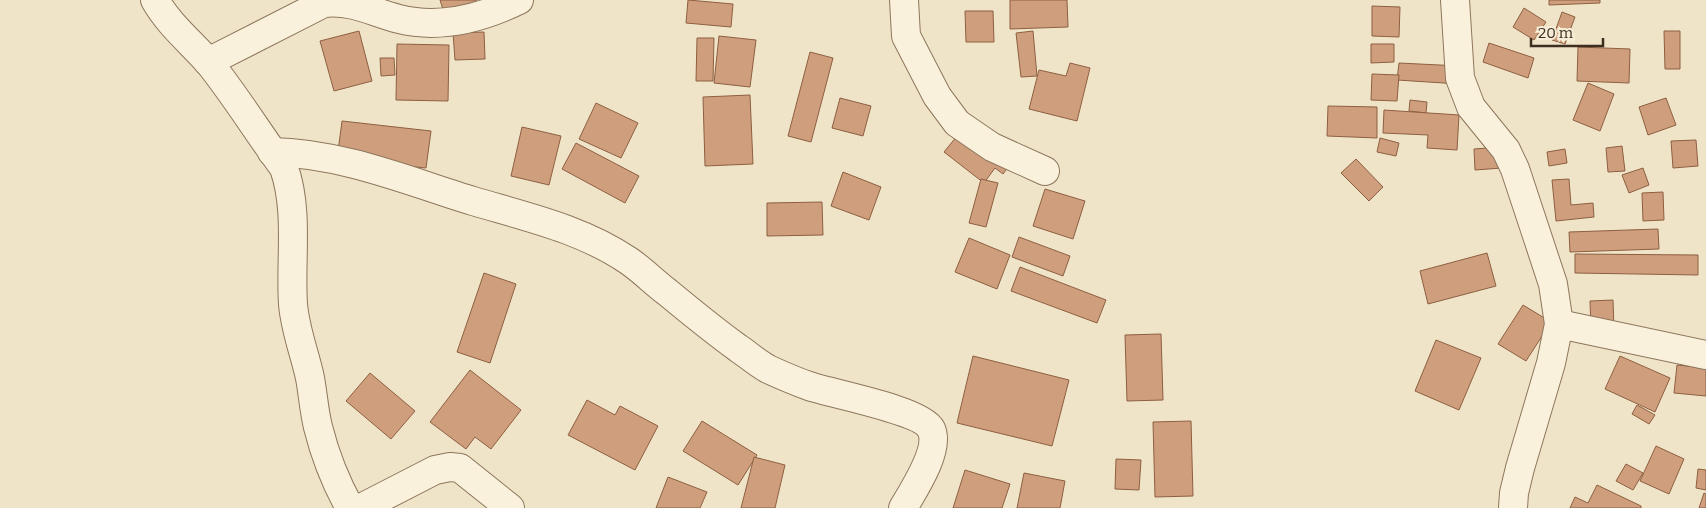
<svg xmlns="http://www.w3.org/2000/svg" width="1706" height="508" viewBox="0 0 1706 508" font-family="Bitter,serif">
	<rect width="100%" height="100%" fill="#f0e4c8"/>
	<g fill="#cf9f7d" stroke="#8d5f41">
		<polygon points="440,0 476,0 479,13 447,22"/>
		<polygon points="688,0 733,4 731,27 686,23"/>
		<polygon points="1010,0 1067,0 1068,27 1010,29"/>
		<polygon points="1549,0 1600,0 1600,3 1549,5"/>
		<polygon points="1372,6 1400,7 1399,37 1372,36"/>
		<polygon points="1524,8 1546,22 1534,40 1513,27"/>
		<polygon points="965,11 993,11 994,42 966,42"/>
		<polygon points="1562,12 1575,17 1565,44 1552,40"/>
		<polygon points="359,31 372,81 334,91 320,41"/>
		<polygon points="1033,31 1037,76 1021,77 1016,33"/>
		<polygon points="1664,31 1680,31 1680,69 1665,69"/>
		<polygon points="484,32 485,59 455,60 453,33"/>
		<polygon points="719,36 756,40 750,87 714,83"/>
		<polygon points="697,38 714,38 713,81 696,81"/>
		<polygon points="1489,43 1534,58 1528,78 1483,62"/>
		<polygon points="397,44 449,45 448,101 396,100"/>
		<polygon points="1371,44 1394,44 1394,62 1371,63"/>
		<polygon points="1578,47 1630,49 1629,83 1577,81"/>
		<polygon points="810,52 833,58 811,142 788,136"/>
		<polygon points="380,58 394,58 395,75 381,76"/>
		<polygon points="1070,63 1090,68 1077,121 1029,109 1039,70 1066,76"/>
		<polygon points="1399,63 1460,66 1459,84 1397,80"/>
		<polygon points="1372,74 1399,75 1397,101 1371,100"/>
		<polygon points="1588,83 1614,94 1600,131 1573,120"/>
		<polygon points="750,95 753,164 705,166 703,97"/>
		<polygon points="840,98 871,106 863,136 832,128"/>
		<polygon points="1666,98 1676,125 1648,135 1639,107"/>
		<polygon points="1410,100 1427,102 1426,113 1409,111"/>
		<polygon points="596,103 638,123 621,158 579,139"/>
		<polygon points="1328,106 1377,107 1377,138 1327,136"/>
		<polygon points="1384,110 1459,115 1457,150 1427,148 1428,135 1383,133"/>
		<polygon points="342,121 431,131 426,168 337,159"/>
		<polygon points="522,127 561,136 549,185 511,176"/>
		<polygon points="957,136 1015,158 1003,174 995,168 984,183 944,152"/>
		<polygon points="1380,138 1399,143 1396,156 1377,152"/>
		<polygon points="1696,140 1698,166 1673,168 1671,141"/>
		<polygon points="576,143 639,176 625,203 562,169"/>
		<polygon points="1622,146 1625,171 1608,172 1606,148"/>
		<polygon points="1500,147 1502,168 1475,170 1474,149"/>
		<polygon points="1565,149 1567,163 1549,166 1547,152"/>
		<polygon points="1356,159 1383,187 1369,201 1341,173"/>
		<polygon points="1643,168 1649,185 1629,193 1622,175"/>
		<polygon points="843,172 881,187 869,220 831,206"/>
		<polygon points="981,179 998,183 986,227 969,223"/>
		<polygon points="1569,179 1571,205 1593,203 1594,217 1556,221 1552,180"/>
		<polygon points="1045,189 1085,201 1073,239 1033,226"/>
		<polygon points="1663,192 1664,220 1643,221 1642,193"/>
		<polygon points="822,202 823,235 767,236 767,203"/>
		<polygon points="1658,229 1659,249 1570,252 1569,232"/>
		<polygon points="1019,237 1070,256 1063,276 1012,257"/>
		<polygon points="969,238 1010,255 997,289 955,272"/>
		<polygon points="1487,253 1496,286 1428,304 1420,271"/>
		<polygon points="1575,254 1698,255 1698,275 1575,273"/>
		<polygon points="1020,267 1106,300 1097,323 1011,291"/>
		<polygon points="484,273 516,284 490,363 457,352"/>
		<polygon points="1613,300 1614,329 1591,330 1590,301"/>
		<polygon points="1523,305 1551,322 1526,361 1498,344"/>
		<polygon points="1161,334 1163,400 1127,401 1125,335"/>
		<polygon points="1436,340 1481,358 1459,410 1415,391"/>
		<polygon points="973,356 1069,380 1052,446 957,423"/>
		<polygon points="1620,356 1670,378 1655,412 1605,389"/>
		<polygon points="1677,365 1706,368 1706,396 1674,393"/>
		<polygon points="470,370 521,410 491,449 475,437 466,449 430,422"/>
		<polygon points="370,373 415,411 391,439 346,401"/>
		<polygon points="587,400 615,415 620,406 658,426 635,470 568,435"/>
		<polygon points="1637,405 1655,415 1649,424 1632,414"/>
		<polygon points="702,421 757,455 738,485 683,451"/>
		<polygon points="1191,421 1193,496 1155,497 1153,422"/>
		<polygon points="1656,446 1684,459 1669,494 1640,481"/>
		<polygon points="754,457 785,465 775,508 741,508"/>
		<polygon points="1116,459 1141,460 1139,490 1115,489"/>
		<polygon points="1626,464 1643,473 1633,490 1616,481"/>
		<polygon points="1698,469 1706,470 1706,490 1696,488"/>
		<polygon points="965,470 1010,484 1002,508 953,508"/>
		<polygon points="1024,473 1065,481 1060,508 1017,508"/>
		<polygon points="668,477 707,492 700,508 656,508"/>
		<polygon points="1597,485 1641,506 1641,508 1570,508 1575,497 1588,503"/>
		<polygon points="1704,493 1706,494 1706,508 1699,508"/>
	</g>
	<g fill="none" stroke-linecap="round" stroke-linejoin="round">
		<g stroke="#8d765c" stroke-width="30">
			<g id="minor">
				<path d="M155,0C169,25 192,43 210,64C237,98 259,134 284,168C299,211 290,260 293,304C295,330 305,354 310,378C313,394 314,411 318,427C325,455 336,483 350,508"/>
				<polyline points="904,0 906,36 937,96 957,123 992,147 1045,171"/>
				<polyline points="1455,0 1460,78 1471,107 1506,150 1515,169 1553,284 1559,324 1551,363 1520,468 1514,493 1513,508"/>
				<path d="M208,62L324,3C354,0 371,12 399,19C439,29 482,18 519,0"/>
				<path d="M272,152C341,153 408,181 473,201C527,217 582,229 629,261C642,270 654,282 667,292C690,311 713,330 738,348C747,354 757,363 768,369C781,375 795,381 809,386C832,394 921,410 931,429C941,449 913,491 903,508"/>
				<polyline points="1559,324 1706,355"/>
				<polyline points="361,508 435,470 450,467 460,468 510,508"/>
			</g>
		</g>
		<use href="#minor" stroke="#faf1dc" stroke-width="28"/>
	</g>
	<path d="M1531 38v8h72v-8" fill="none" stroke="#3d2e20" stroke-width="2.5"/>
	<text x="1538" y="38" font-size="15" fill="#3d2e20" stroke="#f7eed8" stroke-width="4" paint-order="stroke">20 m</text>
</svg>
